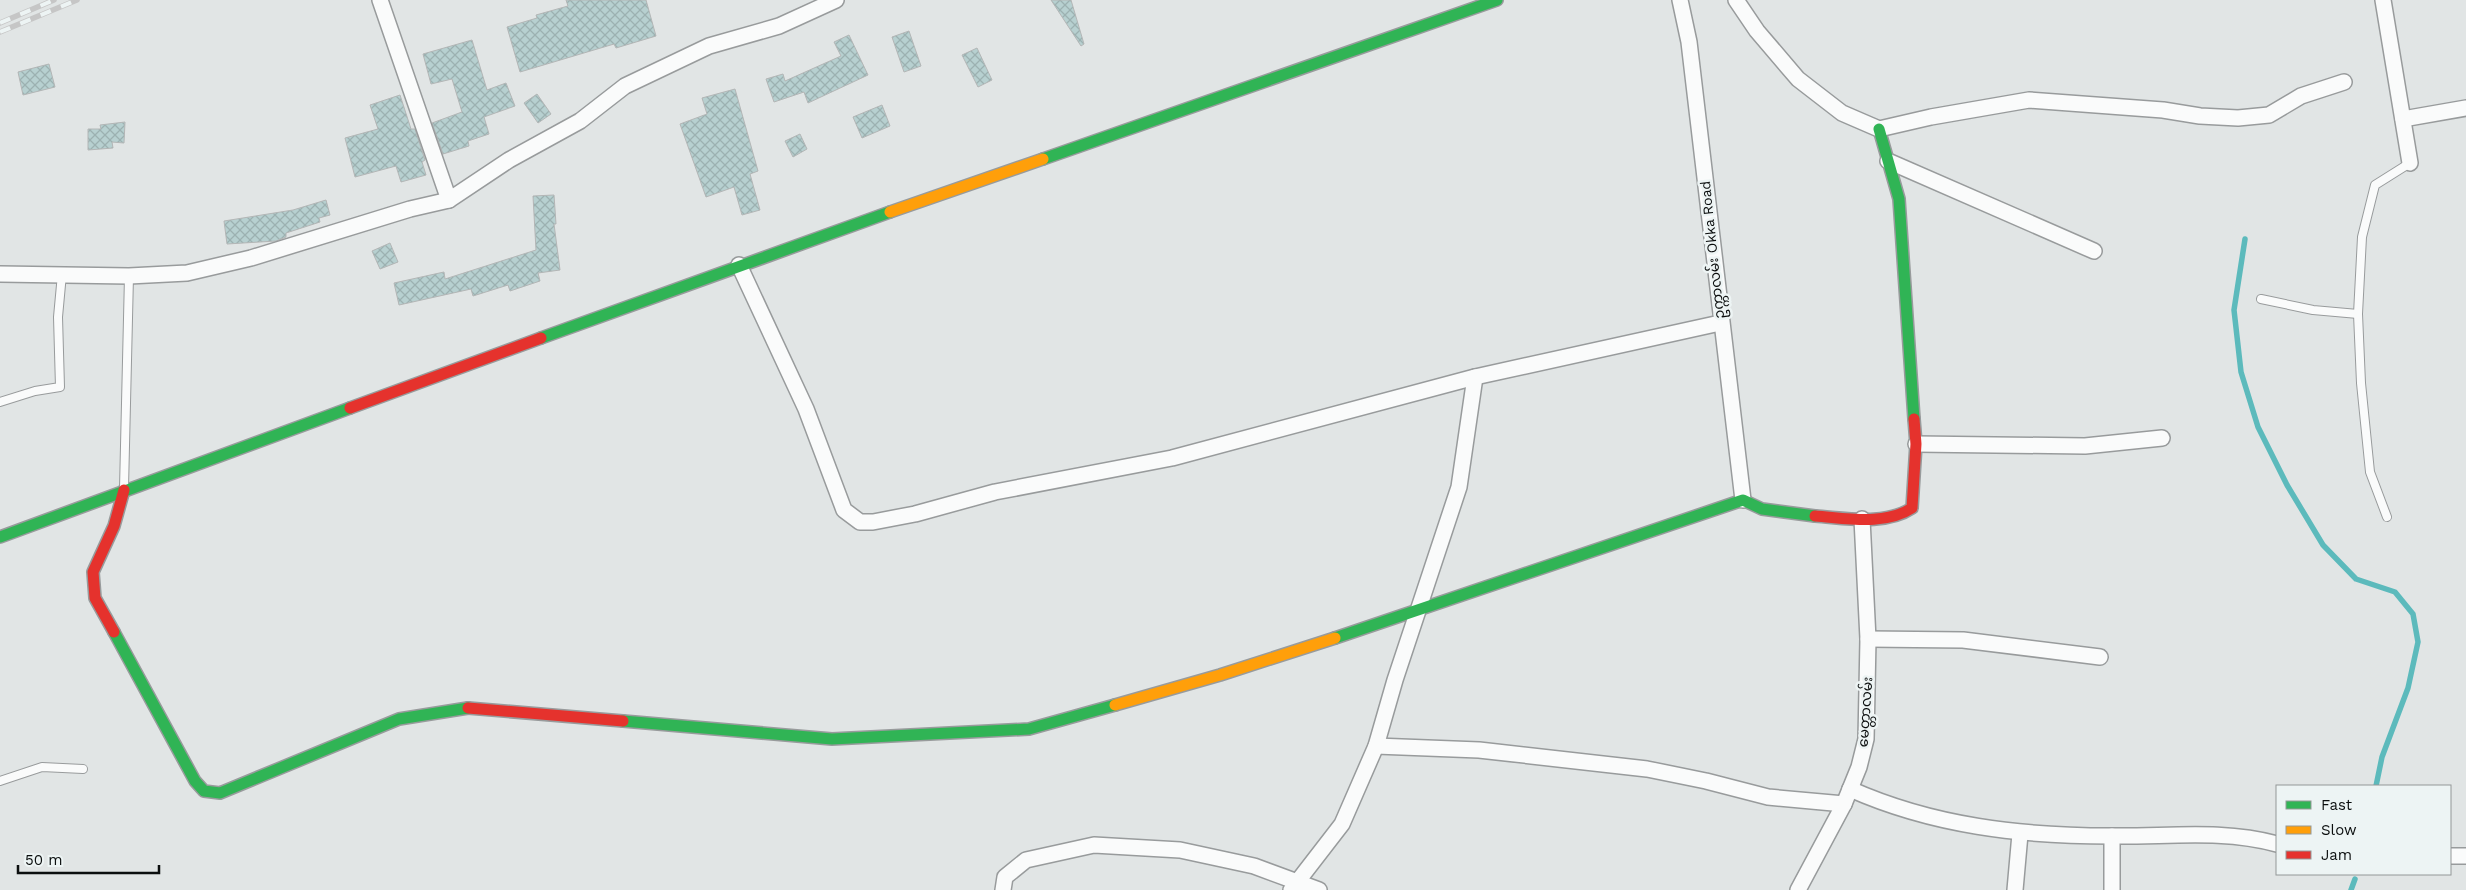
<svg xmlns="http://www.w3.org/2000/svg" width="2466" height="890" viewBox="0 0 2466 890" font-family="'Work Sans','Noto Sans Myanmar',sans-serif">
	<defs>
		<pattern id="building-cross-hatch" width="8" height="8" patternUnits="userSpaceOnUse" patternTransform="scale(1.25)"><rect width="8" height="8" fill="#b7d0d0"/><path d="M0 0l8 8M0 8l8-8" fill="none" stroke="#9cb1b1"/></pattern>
	</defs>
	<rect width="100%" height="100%" fill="#e1e5e5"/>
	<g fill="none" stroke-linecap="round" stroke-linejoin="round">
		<g stroke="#5cbabc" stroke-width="5.5">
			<polyline points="2245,239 2234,310 2241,372 2258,427 2287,485 2323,545 2356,579 2395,592 2413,614 2418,642 2408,688 2382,757 2376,786"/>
			<polyline points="2351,890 2355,879"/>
		</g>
	</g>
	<g fill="url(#building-cross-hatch)" stroke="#b3b6b6">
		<polygon points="566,0 646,0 656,36 616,48 614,44 520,72 507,27 537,18 536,15 568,6"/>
		<polygon points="1051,0 1071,0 1084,44 1081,46"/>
		<polygon points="909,31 921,66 904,72 892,37"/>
		<polygon points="849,35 868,75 808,103 804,92 774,102 766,79 783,74 785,81 841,56 834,42"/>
		<polygon points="472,40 487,90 506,83 515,106 484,117 489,134 468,141 469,146 443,154 432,123 462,112 452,79 431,84 423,54"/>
		<polygon points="977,48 992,80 978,87 962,55"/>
		<polygon points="49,64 55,87 23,95 18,72"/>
		<polygon points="735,89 758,171 750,174 760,210 742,215 734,187 706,197 680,124 707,114 702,98"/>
		<polygon points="537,94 551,114 538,123 524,103"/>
		<polygon points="400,95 411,129 415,129 425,160 422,162 426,175 401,182 396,166 355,177 345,138 378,129 370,105"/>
		<polygon points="882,105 890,126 862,138 853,117"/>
		<polygon points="125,122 124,143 112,142 113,148 88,150 88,129 101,129 100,125"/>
		<polygon points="800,134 807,149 793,157 785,141"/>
		<polygon points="554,195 556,224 554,224 560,270 538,273 540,281 510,291 508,285 473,296 471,289 399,305 394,283 444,272 445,279 536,250 533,196"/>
		<polygon points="326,200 330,215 319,218 320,222 286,233 286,237 276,241 227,244 224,221 293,210"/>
		<polygon points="390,243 398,262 380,269 372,251"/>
	</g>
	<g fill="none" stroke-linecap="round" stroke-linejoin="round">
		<g stroke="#989b9c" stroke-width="10">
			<g id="lane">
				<polyline points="2261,299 2313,310 2358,314"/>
				<polyline points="0,402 35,391 60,387 58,317 62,274"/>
				<polyline points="124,488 129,276"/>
				<polyline points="2387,517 2370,472 2361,383 2358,314 2362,237 2375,185 2410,163"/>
				<polyline points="0,781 42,767 83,769"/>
			</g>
		</g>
		<g stroke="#989b9c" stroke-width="18">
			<g id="street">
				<polyline points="380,0 449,200"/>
				<polyline points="1680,0 1689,42 1743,500"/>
				<polyline points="1736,0 1757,31 1798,79 1842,113 1879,129 1931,117 2029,100 2163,110 2200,116 2238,118 2269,115 2301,96 2344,82"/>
				<polyline points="2383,0 2410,163"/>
				<polyline points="2403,119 2466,108"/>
				<polyline points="1888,161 2094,251"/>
				<polyline points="739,265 806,409 844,510 860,522 873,522 915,514 995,492 1172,458 1475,377 1720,323"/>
				<polyline points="0,274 129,276 187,273 251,258 410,209 449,200 509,160 580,121 625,86 709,46 779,26 836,0"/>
				<polyline points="1916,444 2085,446 2162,438"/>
				<polyline points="1868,639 1963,640 2100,657"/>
				<polyline points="1376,746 1479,750 1647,769 1706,781 1768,797 1844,804"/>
				<path d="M1850,789C1933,826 2021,836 2111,836C2167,837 2222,829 2277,844"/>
				<polyline points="2112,836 2112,890"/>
				<polyline points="2450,856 2466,856"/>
				<polyline points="1003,890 1005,877 1026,860 1094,845 1180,850 1254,866 1319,890"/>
				<polyline points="1291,890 1342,824 1376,746 1395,680 1459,487 1475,377"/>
				<polyline points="1798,890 1844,804 1859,767 1866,739 1868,639 1862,519"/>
				<polyline points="2015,890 2020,834"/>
			</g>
		</g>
		<g stroke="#989b9c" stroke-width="14">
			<g id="fast">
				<polyline points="1879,129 1899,199 1914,419"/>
				<polyline points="1043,159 1497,0"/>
				<polyline points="541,338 890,212"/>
				<polyline points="0,537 350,408"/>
				<polyline points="114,632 195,781 204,791 220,793 399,719 468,708"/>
				<polyline points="1335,638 1743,500 1762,509 1815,516"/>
				<polyline points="623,721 832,739 1029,729 1115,705"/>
			</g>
		</g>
		<g stroke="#989b9c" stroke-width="14">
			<g id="slow">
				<polyline points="890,212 1043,159"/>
				<polyline points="1115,705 1220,675 1335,638"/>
			</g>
		</g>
		<g stroke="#989b9c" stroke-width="14">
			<g id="jam">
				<polyline points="350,408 541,338"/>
				<path d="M1815,516C1846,518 1885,526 1912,508L1916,444L1914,419"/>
				<polyline points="114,632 95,598 93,572 114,526 124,490"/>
				<polyline points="468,708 623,721"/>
			</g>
		</g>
		<use href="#lane" stroke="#fafbfb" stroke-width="8"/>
		<use href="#street" stroke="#fafbfb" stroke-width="15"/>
		<use href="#fast" stroke="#30b455" stroke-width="11"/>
		<use href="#slow" stroke="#ff9f0a" stroke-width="11"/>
		<use href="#jam" stroke="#e5322d" stroke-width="11"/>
		<g stroke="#c6c6c6" stroke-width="5.5">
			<g id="rail">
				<polyline points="0,23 54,0"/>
				<polyline points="0,32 77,0"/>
			</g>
		</g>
		<use href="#rail" stroke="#edf4f4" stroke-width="4" stroke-dasharray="11" stroke-linecap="butt"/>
	</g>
	<g text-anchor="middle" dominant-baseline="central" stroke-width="5" stroke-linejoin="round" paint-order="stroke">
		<g font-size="14" fill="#0b0e0e" stroke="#edf4f4">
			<text transform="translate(1712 250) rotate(-96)">ဥက္ကာလမ်း Okka Road</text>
			<text transform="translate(1865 712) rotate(-86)">မေတ္တာလမ်း</text>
		</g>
	</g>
	<rect x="2276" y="785" width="175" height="90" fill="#edf4f4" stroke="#939898"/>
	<rect x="2286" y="801" width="25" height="8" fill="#30b455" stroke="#939898"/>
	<text x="2321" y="810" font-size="15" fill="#0b0e0e">Fast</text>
	<rect x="2286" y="826" width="25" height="8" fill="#ff9f0a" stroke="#939898"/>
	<text x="2321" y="835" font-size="15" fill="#0b0e0e">Slow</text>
	<rect x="2286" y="851" width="25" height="8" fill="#e5322d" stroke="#939898"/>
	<text x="2321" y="860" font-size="15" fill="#0b0e0e">Jam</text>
	<path d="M18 865v8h141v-8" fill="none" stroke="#0b0e0e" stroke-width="2.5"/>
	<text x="25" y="865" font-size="15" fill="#0b0e0e" stroke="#edf4f4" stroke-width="4" paint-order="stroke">50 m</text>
</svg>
